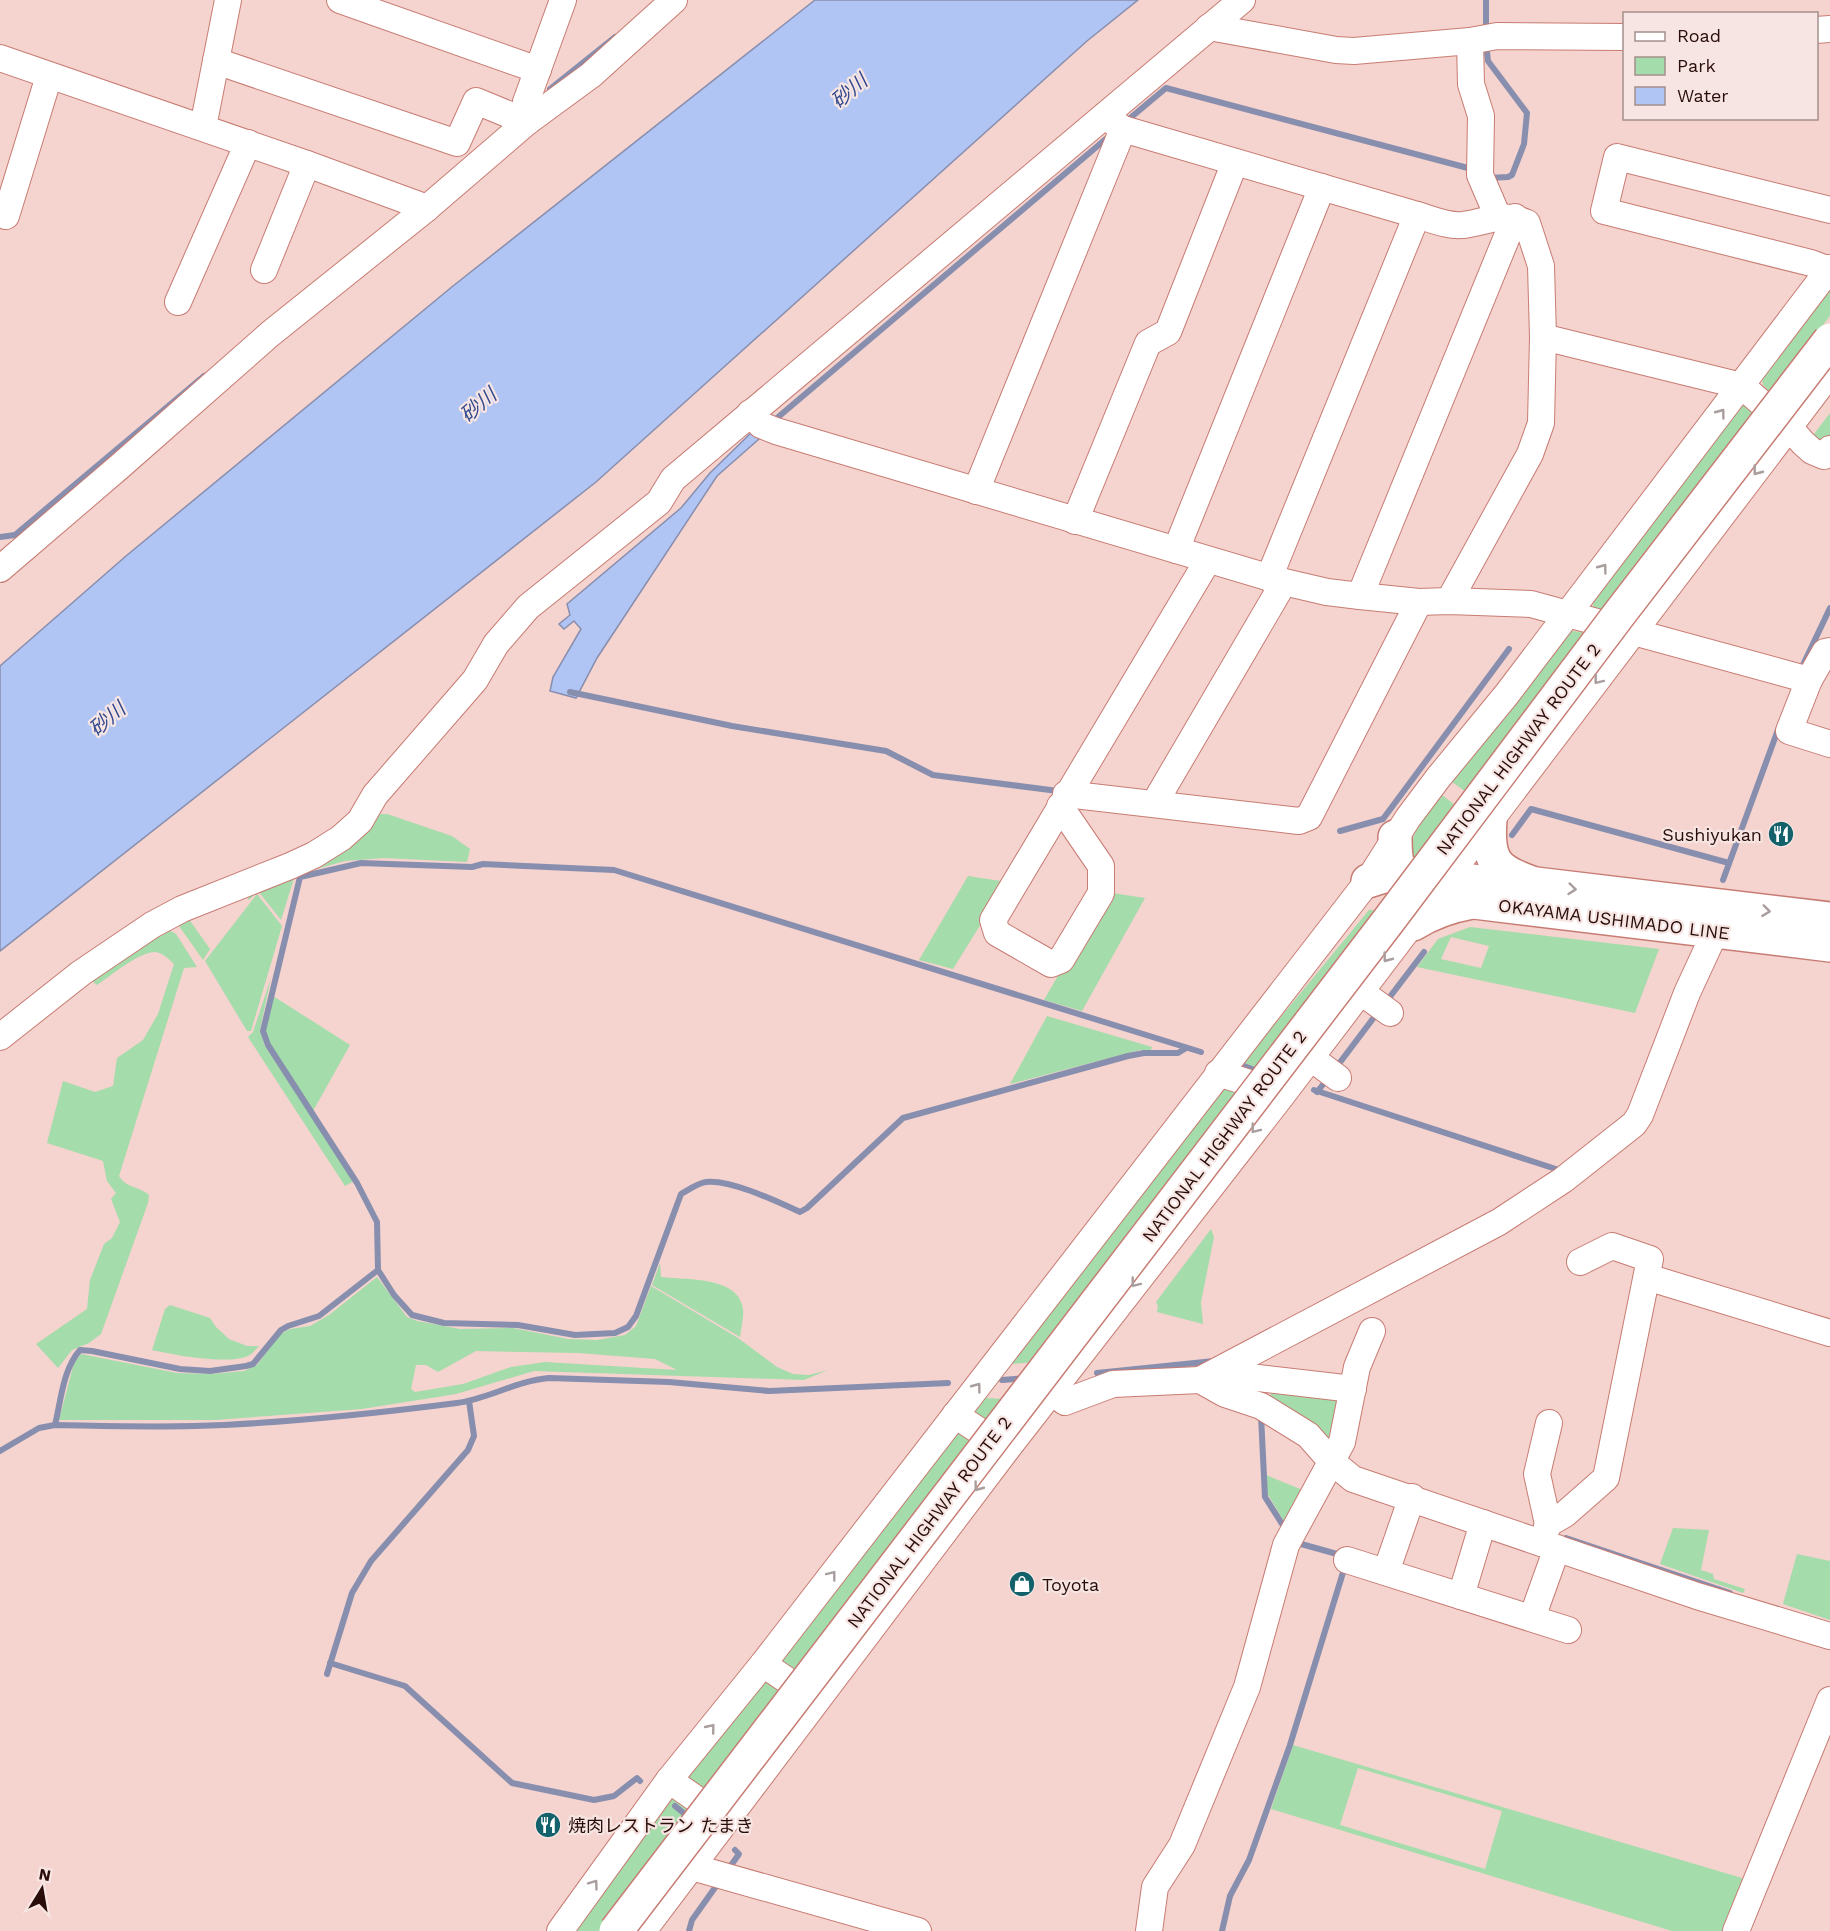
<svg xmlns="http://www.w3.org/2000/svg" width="1830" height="1931" viewBox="0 0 1830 1931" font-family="'Work Sans','Noto Sans JP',sans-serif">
	<rect width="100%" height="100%" fill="#f5d3ce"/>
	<g fill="#a4dcab" fill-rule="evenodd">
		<polygon points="1830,284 1830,316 1771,393 1763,385 1762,378"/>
		<polygon points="1745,402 1760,409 1603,615 1593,607 1593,591 1738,404"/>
		<polygon points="1830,413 1830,438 1822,444 1811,438"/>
		<polygon points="1573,631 1590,634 1469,794 1452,782 1564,633"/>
		<path d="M1442,795L1459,808L1415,862C1401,839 1429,813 1442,795Z"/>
		<polygon points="376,814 387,814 452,836 470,849 467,862 384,858 345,861 295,875 281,920 258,891 249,900 243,891"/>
		<polygon points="968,876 1007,882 953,969 919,960"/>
		<polygon points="1106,892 1145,898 1082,1011 1044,1000"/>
		<polygon points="257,894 282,926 251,1031 247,1031 205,961"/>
		<polygon points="1369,910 1374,910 1378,913 1257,1068 1245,1063 1247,1058"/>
		<polygon points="186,915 210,949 203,960 179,926 179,918"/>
		<path d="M164,927L176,934L197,967L184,968L119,1176C126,1188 139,1186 149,1195L148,1203L101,1334L89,1343L72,1350L58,1368L36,1344L87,1309L90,1280L104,1244L112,1238L120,1222L111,1199L116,1193L107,1181L103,1161L47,1143L63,1081L95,1092L113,1086L117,1058L143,1040L158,1014L174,964C169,959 162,952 154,952C136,954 112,975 97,985L92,981Z"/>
		<path d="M1470,927L1659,949L1635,1013L1417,967L1438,939ZM1451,937L1489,946L1481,968L1441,959Z"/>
		<polygon points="271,978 260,1030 265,1046 354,1181 345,1186 248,1037 253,1032"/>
		<polygon points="273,996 350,1045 313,1111 270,1045 265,1030"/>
		<polygon points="1047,1016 1152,1047 1151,1050 1140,1050 1010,1084"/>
		<polygon points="1216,1085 1239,1093 1034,1362 1012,1364 986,1398 1004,1399 985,1425 969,1413"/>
		<polygon points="1211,1229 1214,1237 1201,1302 1203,1324 1157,1312 1158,1306 1156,1302"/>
		<path d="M660,1263L661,1277C686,1280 739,1276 743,1309C744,1318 741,1328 740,1337L652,1285Z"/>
		<path d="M377,1277L407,1317L417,1321L460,1329L513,1328L568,1339L597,1340L625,1335L636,1326L651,1286L738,1338L777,1367L793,1374L809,1375L828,1370L804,1380L534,1371L456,1394L362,1409L215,1420H59L74,1363L81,1354L177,1373L212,1374L244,1371L257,1365L280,1334L290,1329L310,1326L329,1315ZM476,1351L578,1353L655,1359L677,1370L545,1362L511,1367L463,1384L415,1392L411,1389L416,1365H426L438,1372Z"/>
		<path d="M170,1305L210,1318L216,1327L229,1339L247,1346H259C256,1349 252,1354 248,1356C225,1365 176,1355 152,1350L165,1309Z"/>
		<polygon points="1272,1388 1336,1395 1340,1405 1334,1444 1269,1403"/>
		<polygon points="954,1427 974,1442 793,1677 775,1661"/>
		<polygon points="1266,1475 1305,1491 1288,1528 1267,1493"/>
		<polygon points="1673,1528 1709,1530 1701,1570 1713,1574 1714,1579 1745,1589 1743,1593 1660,1564"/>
		<polygon points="1797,1554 1830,1561 1830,1620 1783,1604"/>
		<polygon points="763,1678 781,1692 699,1798 681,1778"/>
		<path d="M1293,1745L1759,1883L1737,1931H1672L1271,1809ZM1358,1768L1502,1811L1485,1869L1340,1825Z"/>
		<polygon points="671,1793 718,1824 634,1931 568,1931"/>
	</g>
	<g fill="#b1c5f5" stroke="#888eae" stroke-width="1.5">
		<polygon points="815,0 1138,0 1087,41 596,482 0,951 0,666 126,556 453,286"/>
		<polygon points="752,432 759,439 717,476 597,658 576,698 550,691 553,677 581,629 574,621 564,629 559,624 570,615 567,604 681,508 710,473"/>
	</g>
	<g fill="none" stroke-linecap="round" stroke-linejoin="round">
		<g stroke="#888eae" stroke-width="6">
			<polyline points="1486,32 1486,0"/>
			<polyline points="1486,43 1488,61 1527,113 1524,144 1512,175 1508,177 1488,178"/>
			<polyline points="550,89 615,37"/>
			<polyline points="1129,119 1166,88 1468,168 1471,173"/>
			<polyline points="777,418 1107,138"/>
			<polyline points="0,537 15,535 204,376"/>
			<polyline points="1802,667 1830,608"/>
			<polyline points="570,692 732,726 886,751 933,775 1058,791"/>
			<polyline points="1340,831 1383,819 1509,649"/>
			<polyline points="1512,835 1531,809 1729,863"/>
			<polyline points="1723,880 1779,727"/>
			<polyline points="1386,1002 1424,952"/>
			<polyline points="1244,1066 1260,1072"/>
			<polyline points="1335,1069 1378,1012"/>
			<polyline points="1314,1090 1559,1170"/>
			<polyline points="1317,1092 1329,1077"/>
			<path d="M378,1270L394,1295L412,1315L444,1323L518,1325L575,1335L615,1333L628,1327L636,1316L681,1194C688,1190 698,1183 706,1182C730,1179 778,1202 800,1212L807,1208L903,1118L1128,1056L1144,1053H1178L1186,1048"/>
			<polyline points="1097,1373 1214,1361"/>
			<polyline points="1002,1380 1026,1378"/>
			<polyline points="1261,1416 1265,1497 1284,1527 1283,1532"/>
			<path d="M55,1425C61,1400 63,1369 80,1350L92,1351L180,1369L210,1371L246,1366L253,1364L281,1330L288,1326L319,1316L378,1270L377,1222L357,1183L268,1045L263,1031L300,877L361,863L472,867L483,864L614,870L1201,1052"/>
			<path d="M0,1451L39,1428L55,1425C111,1426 168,1428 224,1425C302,1421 379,1413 457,1403C488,1399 516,1381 549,1378L669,1382L769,1391L948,1383"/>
			<polyline points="1566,1538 1730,1593"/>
			<polyline points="1294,1542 1337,1554 1341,1557"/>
			<polyline points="330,1663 405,1686 512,1783 594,1800 614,1796 637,1778 640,1781"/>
			<polyline points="327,1674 352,1593 371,1561 468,1450 474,1436 469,1401"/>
			<polyline points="675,1806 691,1819"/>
			<polyline points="727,1871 739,1854 735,1850"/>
			<polyline points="689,1931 692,1920 719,1882"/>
			<polyline points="1222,1931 1230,1896 1249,1860 1290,1745 1345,1566"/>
		</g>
		<g stroke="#c77c73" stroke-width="28">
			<g id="minor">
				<polyline points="340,0 538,70"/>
				<polyline points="1209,27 1336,50 1354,51 1470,41 1497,36 1624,37"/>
				<polyline points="1816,30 1830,29"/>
				<polyline points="1470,41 1471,84 1481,116 1480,175 1498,217"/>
				<polyline points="0,58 307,164 427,208"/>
				<polyline points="216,61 457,143 476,101 527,122 526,102 563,0"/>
				<path d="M1105,116L1123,129L1417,215C1431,219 1449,227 1463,225C1489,222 1500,211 1527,223L1541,266L1543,337L1541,423L1530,454L1449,601"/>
				<polyline points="203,127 228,0"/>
				<polyline points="6,216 49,76"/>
				<polyline points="264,270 307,164"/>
				<polyline points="1829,270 1811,263 1604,211 1617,157 1830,210"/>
				<polyline points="178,302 248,143"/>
				<polyline points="1543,337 1742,386 1789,427 1803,443 1812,451 1824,456 1830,449"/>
				<polyline points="750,413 761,425 776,431 1284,582 1327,592 1360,596 1419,602 1449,601 1531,604 1809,680 1825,652 1830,651"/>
				<polyline points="976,491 1123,129"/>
				<polyline points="1075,521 1148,343 1168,332 1235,162"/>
				<polyline points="1176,550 1322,187"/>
				<polyline points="0,569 119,467 270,334 427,208 527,122 591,75 674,0"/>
				<polyline points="1269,578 1417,215"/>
				<polyline points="1360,596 1515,217"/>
				<polyline points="1809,680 1789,731 1830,744"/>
				<polyline points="1066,794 1299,821 1309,817 1419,602"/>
				<polyline points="1154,804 1284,582"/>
				<polyline points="1060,806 1101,866 1101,893 1061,960 1051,964 997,933 993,920 1208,560"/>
				<polyline points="1361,992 1390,1013"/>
				<polyline points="0,1037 81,973 152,925 182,909 290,866 314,855 341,838 360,821 375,795 475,680 496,644 528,607 659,502 673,479 1242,0"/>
				<polyline points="1311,1058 1338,1078"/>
				<polyline points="1218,1073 1278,1092"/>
				<polyline points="1647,1277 1830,1333"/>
				<polyline points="1215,1373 1353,1389"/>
				<polyline points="1200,1380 1499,1222 1563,1180 1634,1124 1640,1115 1687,993 1723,915"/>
				<polyline points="1051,1392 1065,1402 1113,1384 1200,1380 1225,1394 1261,1406 1308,1435 1331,1461 1353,1479 1697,1596 1830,1636"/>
				<polyline points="955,1415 1007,1449"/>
				<polyline points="1548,1524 1537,1474 1549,1423"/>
				<polyline points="1542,1543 1548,1524 1565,1514 1606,1478 1650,1259 1612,1246 1580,1262"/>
				<polyline points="1347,1560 1568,1630"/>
				<polyline points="1386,1572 1412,1497"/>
				<polyline points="1461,1596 1483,1523"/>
				<polyline points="1532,1618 1557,1548"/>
				<polyline points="763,1664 815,1699"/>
				<polyline points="669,1780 725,1819"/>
				<polyline points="692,1867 918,1931"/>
				<polyline points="560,1931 669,1780 763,1664 1368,881 1408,818 1438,778 1507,694 1830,268"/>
				<polyline points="643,1931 1007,1449 1283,1094 1830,373"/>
				<polyline points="1149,1931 1155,1887 1182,1845 1247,1687 1286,1545 1342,1442 1357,1367 1372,1331"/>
				<polyline points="1736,1931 1830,1700"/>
			</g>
		</g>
		<g stroke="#c77c73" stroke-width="36">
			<g id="major">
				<path d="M1490,819C1487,860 1494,870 1532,883"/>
				<path d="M1395,837C1395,846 1395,857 1398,866C1406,883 1456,897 1474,902L1830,945"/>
				<polyline points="1368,881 1390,874 1405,873 1488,883 1536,884 1830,919"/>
				<path d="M1413,924C1432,912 1450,906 1472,902"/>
			</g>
		</g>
		<use href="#minor" stroke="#fff" stroke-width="26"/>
		<use href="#major" stroke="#fff" stroke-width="33"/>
		<g stroke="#c77c73" stroke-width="36" stroke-linecap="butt">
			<polyline id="highway-bridge" points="616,1931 1389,920 1617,617 1830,340"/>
		</g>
		<use href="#highway-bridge" stroke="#fff" stroke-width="33"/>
	</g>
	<defs><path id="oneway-chevron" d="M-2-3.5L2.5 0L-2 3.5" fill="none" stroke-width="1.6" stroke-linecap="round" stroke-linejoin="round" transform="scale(1.5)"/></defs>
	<g stroke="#a99e9d">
		<use href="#oneway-chevron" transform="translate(1721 413) rotate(-53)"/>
		<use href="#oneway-chevron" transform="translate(1757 471) rotate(127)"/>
		<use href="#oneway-chevron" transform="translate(1603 568) rotate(-53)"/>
		<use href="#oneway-chevron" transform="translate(1598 680) rotate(128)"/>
		<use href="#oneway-chevron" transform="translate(1572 889) rotate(6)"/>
		<use href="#oneway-chevron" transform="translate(1766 911) rotate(7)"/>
		<use href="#oneway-chevron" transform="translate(1387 958) rotate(127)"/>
		<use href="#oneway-chevron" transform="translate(1255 1129) rotate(128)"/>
		<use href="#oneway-chevron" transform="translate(1135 1283) rotate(128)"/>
		<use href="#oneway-chevron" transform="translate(977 1387) rotate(-53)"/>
		<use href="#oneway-chevron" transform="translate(978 1487) rotate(127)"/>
		<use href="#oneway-chevron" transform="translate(832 1575) rotate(-52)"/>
		<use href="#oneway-chevron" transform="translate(711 1728) rotate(-51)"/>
		<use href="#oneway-chevron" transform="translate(594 1884) rotate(-54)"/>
	</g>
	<defs>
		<g id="restaurant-disc" transform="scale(1.35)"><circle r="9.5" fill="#13616b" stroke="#f6e5e2"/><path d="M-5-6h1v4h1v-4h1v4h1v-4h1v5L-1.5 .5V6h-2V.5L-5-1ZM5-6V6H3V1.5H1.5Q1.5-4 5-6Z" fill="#fff"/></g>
		<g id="shop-disc" transform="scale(1.35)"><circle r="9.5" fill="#13616b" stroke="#f6e5e2"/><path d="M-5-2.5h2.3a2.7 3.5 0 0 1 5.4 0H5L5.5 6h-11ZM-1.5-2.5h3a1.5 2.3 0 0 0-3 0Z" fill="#fff"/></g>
	</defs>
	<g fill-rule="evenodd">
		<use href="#restaurant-disc" x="1781" y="834"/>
		<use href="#shop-disc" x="1022" y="1584"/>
		<use href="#restaurant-disc" x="548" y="1825"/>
	</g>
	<g text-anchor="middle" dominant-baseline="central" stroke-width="4.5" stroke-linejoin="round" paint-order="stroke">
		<g font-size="18" fill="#290d0a" stroke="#f6e5e2">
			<text transform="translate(1518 749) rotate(-53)">NATIONAL HIGHWAY ROUTE 2</text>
			<text transform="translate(1614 919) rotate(7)">OKAYAMA USHIMADO LINE</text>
			<text transform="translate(1224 1136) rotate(-53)">NATIONAL HIGHWAY ROUTE 2</text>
			<text transform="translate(929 1522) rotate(-53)">NATIONAL HIGHWAY ROUTE 2</text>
		</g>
		<g font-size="18" fill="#290d0a" stroke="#f6e5e2" text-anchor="start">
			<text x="1762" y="834" text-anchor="end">Sushiyukan</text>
			<text x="1042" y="1584">Toyota</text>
			<text x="568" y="1825">焼肉レストラン たまき</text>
		</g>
		<g font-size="20" font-style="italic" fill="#334a90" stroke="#f6e5e2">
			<text transform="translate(849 91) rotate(-40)">砂川</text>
			<text transform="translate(478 405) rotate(-40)">砂川</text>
			<text transform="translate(107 719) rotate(-40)">砂川</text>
		</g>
	</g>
	<rect x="1623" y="12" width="195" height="108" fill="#f6e5e2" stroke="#a48f8c" stroke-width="1.5"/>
	<rect x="1635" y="32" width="30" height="9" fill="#ffffff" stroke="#a48f8c" stroke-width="1.5"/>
	<text x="1677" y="42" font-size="18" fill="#290d0a">Road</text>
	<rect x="1635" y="57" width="30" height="18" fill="#a4dcab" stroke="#a48f8c" stroke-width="1.5"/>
	<text x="1677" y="72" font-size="18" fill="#290d0a">Park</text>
	<rect x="1635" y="87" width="30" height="18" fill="#b1c5f5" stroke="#a48f8c" stroke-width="1.5"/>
	<text x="1677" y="102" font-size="18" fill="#290d0a">Water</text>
	<g transform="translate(42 1889) rotate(11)" stroke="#f6e5e2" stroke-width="4.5" paint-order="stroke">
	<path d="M0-4.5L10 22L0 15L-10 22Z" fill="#290d0a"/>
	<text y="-9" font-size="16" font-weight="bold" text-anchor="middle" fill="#290d0a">N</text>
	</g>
</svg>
